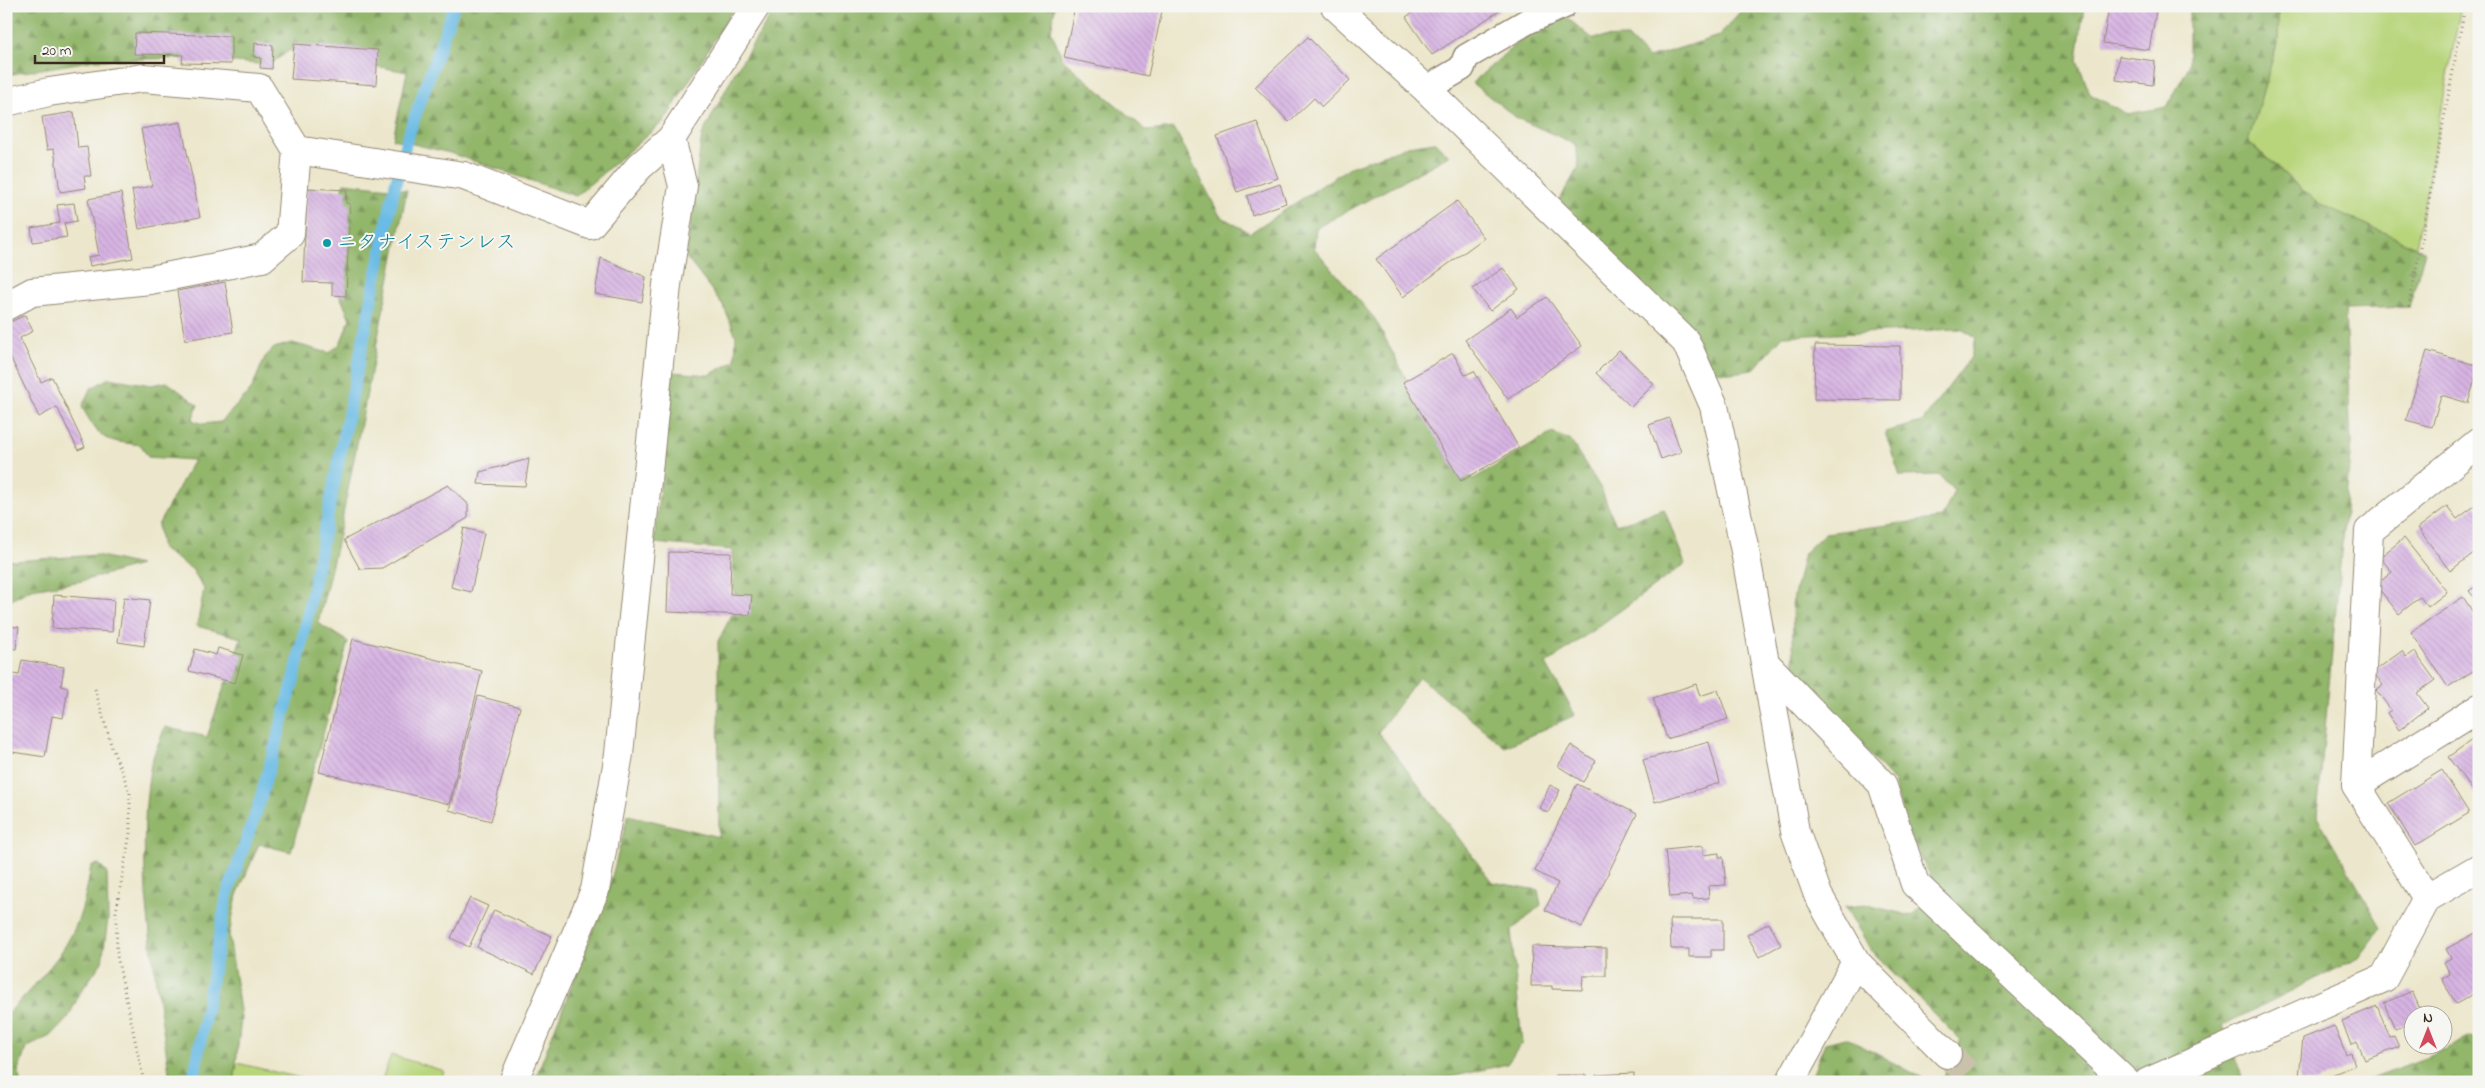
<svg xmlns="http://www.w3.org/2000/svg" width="2485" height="1088" viewBox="0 0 2485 1088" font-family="'Indie Flower','Klee One',sans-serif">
	<defs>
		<pattern id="forest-firs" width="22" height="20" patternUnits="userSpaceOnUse" patternTransform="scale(1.25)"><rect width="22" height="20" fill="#92b66b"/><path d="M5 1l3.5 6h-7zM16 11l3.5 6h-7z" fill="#789457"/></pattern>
		<pattern id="building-back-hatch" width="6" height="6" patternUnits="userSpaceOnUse" patternTransform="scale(1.25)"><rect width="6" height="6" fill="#d7b4e3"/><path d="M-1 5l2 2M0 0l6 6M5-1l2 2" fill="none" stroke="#b99bc2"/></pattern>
	</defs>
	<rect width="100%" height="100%" fill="#f6f6f2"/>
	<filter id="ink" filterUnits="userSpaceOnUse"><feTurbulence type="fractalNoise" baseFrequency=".02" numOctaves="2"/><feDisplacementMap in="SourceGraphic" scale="10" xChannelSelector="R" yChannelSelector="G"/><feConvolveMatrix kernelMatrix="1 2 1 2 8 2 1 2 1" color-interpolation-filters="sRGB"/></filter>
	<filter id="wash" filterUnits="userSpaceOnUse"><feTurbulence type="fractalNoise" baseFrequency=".0096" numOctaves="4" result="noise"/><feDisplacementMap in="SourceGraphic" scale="20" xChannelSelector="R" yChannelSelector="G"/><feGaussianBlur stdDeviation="1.12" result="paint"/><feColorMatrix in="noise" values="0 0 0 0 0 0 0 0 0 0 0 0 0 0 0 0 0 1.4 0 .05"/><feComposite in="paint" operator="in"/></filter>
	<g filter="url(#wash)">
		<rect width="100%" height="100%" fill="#ece7cc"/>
		<g fill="#b8d57b" stroke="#7a804c">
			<polygon points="2278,6 2461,6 2416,247 2316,202 2248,141 2278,41"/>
			<polygon points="391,1055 444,1071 440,1082 381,1082"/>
			<polygon points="237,1063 317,1082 234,1082"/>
		</g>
		<g fill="url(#forest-firs)" stroke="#667044">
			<polygon points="6,6 735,6 665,120 576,196 450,153 393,139 407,72 290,50 269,65 191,58 95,60 6,75"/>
			<polygon points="777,6 1055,6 1051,31 1064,61 1147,131 1174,128 1220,216 1250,233 1350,167 1408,146 1435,142 1449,156 1316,228 1314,248 1375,319 1448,459 1473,479 1552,433 1570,440 1600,487 1616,525 1664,509 1685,564 1546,664 1575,715 1505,747 1419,677 1378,732 1492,882 1538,890 1541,905 1511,931 1522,1043 1507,1064 1430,1082 534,1082 608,892 628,815 719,837 718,641 735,609 732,550 654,543 672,372 709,375 735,361 736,336 723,305 686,257 702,135 735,72"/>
			<polygon points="1745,6 2084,6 2077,60 2090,94 2127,114 2167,107 2189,66 2189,6 2278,6 2278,40 2248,142 2316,202 2425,251 2409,307 2345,309 2351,444 2317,816 2381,927 2359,957 2223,1025 2244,1082 1941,1082 1960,1040 1872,951 1845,907 1867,905 1912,916 1937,888 1907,831 1894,782 1794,670 1792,605 1804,553 1825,533 1942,518 1954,491 1939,475 1900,476 1885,432 1922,422 1971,357 1976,338 1961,329 1783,336 1753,370 1730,373 1694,367 1558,203 1579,166 1575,144 1517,118 1472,83 1525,36 1562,14 1592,38 1628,37 1648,58 1719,36"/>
			<path d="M344,183L407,190L339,535L318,623L348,642L291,852L259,844L237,895L229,935L241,1018L234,1082H167L169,1072C156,973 134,869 150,770C152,756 160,741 165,727L207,737L241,638L197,626L204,589L192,569L162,549L158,525L194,460L148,457L141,445C102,440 102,442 82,407L90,389L109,378L151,385L167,382L198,405L192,420L203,424L221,422L251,390L265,357L274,348L292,343L329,353L340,344L350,319L338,291L326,279Z"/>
			<polygon points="96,555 140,565 82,581 31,589 6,603 6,559 14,561"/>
			<path d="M99,864L107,872L108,919L102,962L80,993L68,1018L52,1035L26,1048L19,1070L20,1082H6V1016C28,991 57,964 72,934C83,913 87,889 91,866Z"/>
			<polygon points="2471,1037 2479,1042 2479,1082 2361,1082 2433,1055"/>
			<polygon points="1846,1038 1930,1082 1809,1082 1825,1043"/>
		</g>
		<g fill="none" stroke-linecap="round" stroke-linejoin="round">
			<polyline stroke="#6abbe5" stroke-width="12" points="193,1082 227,895 258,807 295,676 393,194 406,142 454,6"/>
		</g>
		<g id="blocks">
			<g fill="url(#building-back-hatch)">
				<polygon points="1075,6 1163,6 1148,76 1064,58"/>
				<polygon points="1423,6 1496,6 1499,11 1432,55 1406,17"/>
				<polygon points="2109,6 2157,6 2149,50 2103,43"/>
				<polygon points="135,33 231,36 231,64 182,63 183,55 134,54"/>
				<polygon points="1308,37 1350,80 1322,107 1314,98 1289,122 1255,87"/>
				<polygon points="255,43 273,45 272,69 260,68 261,58 254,57"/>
				<polygon points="294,44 378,50 376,85 291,79"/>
				<polygon points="2119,56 2155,61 2153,85 2116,80"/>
				<polygon points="74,112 78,148 87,147 91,176 84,176 86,188 60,192 54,149 47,150 42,117"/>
				<polygon points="181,122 200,217 139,229 132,190 152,186 141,129"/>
				<polygon points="1257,122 1278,178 1237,192 1217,136"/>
				<polygon points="1280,184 1286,203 1252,215 1247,196"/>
				<polygon points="307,188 347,190 346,203 350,204 346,296 332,295 332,283 303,282"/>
				<polygon points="121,193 133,258 90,266 88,257 99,255 88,199"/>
				<polygon points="1457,201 1484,238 1403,297 1376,259"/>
				<polygon points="74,203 77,221 64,223 67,237 33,242 31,228 60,223 57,205"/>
				<polygon points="601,258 646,277 642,302 595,294"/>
				<polygon points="1503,268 1519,289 1490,311 1473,289"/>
				<polygon points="225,282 233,332 185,340 177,291"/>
				<polygon points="1547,297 1582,346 1508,399 1465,340 1511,308 1517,317"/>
				<polygon points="25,315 33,331 20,338 41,382 52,377 85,447 78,450 57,407 39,417 6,348 6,324"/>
				<polygon points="1815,345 1900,346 1900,400 1814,399"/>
				<polygon points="1619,350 1654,384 1631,407 1596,373"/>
				<polygon points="2427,351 2479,366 2468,403 2441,395 2432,427 2406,420"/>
				<polygon points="1453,353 1465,375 1474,371 1519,448 1461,481 1403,382"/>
				<polygon points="1669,418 1681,452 1661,459 1649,425"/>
				<polygon points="529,459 525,486 478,484 480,472"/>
				<polygon points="448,485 468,504 468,518 382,568 360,569 344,540"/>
				<polygon points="2476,505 2479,509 2479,549 2450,571 2418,528 2447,506 2457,519"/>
				<polygon points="464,528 484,533 471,592 451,587"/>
				<polygon points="2404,538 2447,592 2428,607 2420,597 2399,614 2376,585 2392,572 2380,557"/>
				<polygon points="669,552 731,553 730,594 752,595 750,615 667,612"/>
				<polygon points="2479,584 2479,603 2469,591"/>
				<polygon points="54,595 114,600 112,632 52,628"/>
				<polygon points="124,597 150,600 144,646 118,642"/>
				<polygon points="2463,597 2479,621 2479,667 2448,687 2411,632"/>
				<polygon points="6,626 19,627 16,649 6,648"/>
				<polygon points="353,639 482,671 449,804 319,772"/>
				<polygon points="218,648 243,655 235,683 189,671 195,649 216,655"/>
				<polygon points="2402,651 2406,657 2414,651 2435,680 2417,693 2428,708 2399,730 2387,713 2391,710 2376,690 2383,685 2373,672"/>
				<polygon points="22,660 64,667 61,686 68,688 63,718 52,716 45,757 6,751 6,682 9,673 19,675"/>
				<polygon points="1696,684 1700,696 1718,690 1728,719 1667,739 1653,698"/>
				<polygon points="478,696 520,707 491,821 449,810"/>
				<polygon points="2479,735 2479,799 2448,757"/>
				<polygon points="1709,742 1720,783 1655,802 1643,760"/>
				<polygon points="1571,745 1596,761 1583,782 1558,766"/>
				<polygon points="2442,770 2469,813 2415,846 2388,803"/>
				<polygon points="1577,784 1637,814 1582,927 1545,910 1558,883 1535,871"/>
				<polygon points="1550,785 1560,790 1548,813 1539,808"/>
				<polygon points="1703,846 1703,855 1719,853 1719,857 1723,857 1726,885 1708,886 1709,898 1693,899 1692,895 1670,897 1665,850"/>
				<polygon points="470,898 488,906 469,947 451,938"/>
				<polygon points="494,910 552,936 534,974 477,947"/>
				<polygon points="1670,919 1723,919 1723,950 1711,950 1711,957 1689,957 1689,949 1671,949"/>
				<polygon points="1769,923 1781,945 1759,957 1747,935"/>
				<polygon points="2479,931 2479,991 2456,1004 2442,979 2450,974 2444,962 2451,958 2446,949"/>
				<polygon points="1532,946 1606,948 1606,976 1583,976 1582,990 1552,989 1552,986 1531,986"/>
				<polygon points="2412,991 2423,1016 2412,1016 2412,1036 2408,1024 2395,1029 2384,1003"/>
				<polygon points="2377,1006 2390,1037 2394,1036 2399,1047 2365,1060 2357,1042 2351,1045 2342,1021"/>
				<polygon points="2334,1026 2346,1055 2351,1053 2355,1065 2315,1082 2301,1082 2299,1077 2303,1038"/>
				<polygon points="1634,1073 1634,1082 1596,1082 1596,1075"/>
				<rect x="1555" y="1075" width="31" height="7"/>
			</g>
		</g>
	</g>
	<g filter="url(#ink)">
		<use href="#blocks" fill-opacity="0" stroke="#948875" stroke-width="1"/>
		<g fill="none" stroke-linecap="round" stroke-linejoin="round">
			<polyline stroke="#c9c1a9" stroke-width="28" stroke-dasharray="28 14" stroke-linecap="butt" points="1947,1054 1977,1082"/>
			<g stroke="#948875" stroke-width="28">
				<polyline id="lane" points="1426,89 1462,68 1466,57 1528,21 1563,6"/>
			</g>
			<g stroke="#948875" stroke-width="30">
				<g id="street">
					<polyline points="1335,6 1426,89 1686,342 1714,406 1745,551 1795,831 1818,895 1856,962 1947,1054"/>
					<polyline points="6,102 49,92 143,78 259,88 297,150 464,176 590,225 639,167 671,139"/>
					<polyline points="6,306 32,292 150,280 262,258 290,234 297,150"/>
					<polyline points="1766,664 1882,784 1915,884 2126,1082"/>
					<polyline points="2356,785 2479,708"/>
					<polyline points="2427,898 2356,785 2369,531 2479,442"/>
					<polyline points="513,1082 595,890 619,754 667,285 683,186 671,139 756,6"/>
					<polyline points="1790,1082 1856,962"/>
					<polyline points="2148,1082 2384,978 2427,898 2479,868"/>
				</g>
			</g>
			<g stroke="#948875" stroke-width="3" stroke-dasharray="1 4" stroke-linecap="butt">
				<polyline points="2409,307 2465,6"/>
				<polyline points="95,689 112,748 130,792 130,833 116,912 117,956 144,1082"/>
			</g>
			<use href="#lane" stroke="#fff" stroke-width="25"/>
			<use href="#street" stroke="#fff" stroke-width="28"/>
		</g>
	</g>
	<circle fill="#0f9aa8" stroke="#f6f6f2" stroke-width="2" cx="327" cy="243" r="5"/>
	<g text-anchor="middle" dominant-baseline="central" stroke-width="4" stroke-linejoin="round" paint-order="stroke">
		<g font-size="20" fill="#0d838f" stroke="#f6f6f2" text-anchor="start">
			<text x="337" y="243">ニタナイステンレス</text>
		</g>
	</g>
	<rect width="2485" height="1088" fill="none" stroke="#f6f6f2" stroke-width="25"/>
	<g transform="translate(2428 1030)"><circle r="24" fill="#f6f6f2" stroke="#aba49d"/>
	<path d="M0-4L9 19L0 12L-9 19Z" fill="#d1495b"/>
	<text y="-8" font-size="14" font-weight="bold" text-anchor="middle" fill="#3b2a1e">N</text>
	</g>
	<path d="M35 55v8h129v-8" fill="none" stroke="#3b2a1e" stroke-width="2.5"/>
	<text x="42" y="55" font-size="15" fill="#3b2a1e" stroke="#f6f6f2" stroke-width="4" paint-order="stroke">20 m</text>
</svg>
